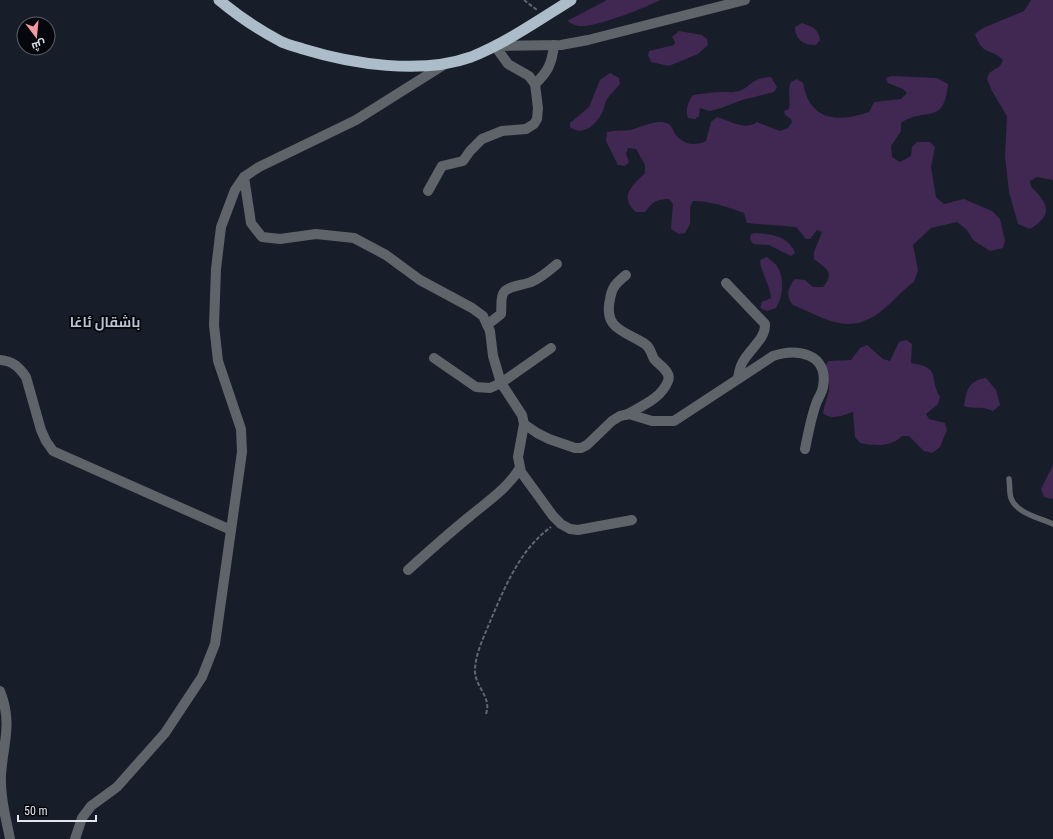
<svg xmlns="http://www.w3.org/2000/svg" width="1053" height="839" viewBox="0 0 1053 839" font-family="'Roboto Condensed',Cairo,sans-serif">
	<rect width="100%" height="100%" fill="#171d29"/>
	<g fill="#402852">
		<path d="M607,0H660C646,8 600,25 584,26C578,27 572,24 567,21Z"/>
		<path d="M1031,0H1053V180L1037,177L1030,181L1031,187C1049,203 1053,216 1030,229L1018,224L1009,192L1005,156L1007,116L992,91L987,79L989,73L1000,66L1003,60C990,47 983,57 975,34L983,28L1024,11Z"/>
		<path d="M802,23C811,26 819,29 820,40L816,45C804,46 795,39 795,27Z"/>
		<polygon points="679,31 702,35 707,39 708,45 698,54 669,66 651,62 648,55 649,51 674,45 675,42 672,37"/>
		<path d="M610,73L619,78L620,84C616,89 609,95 606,101C604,105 604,110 602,113C596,125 582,137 570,127V123L589,107L600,80Z"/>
		<path d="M891,76L937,78L948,84C944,127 925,106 901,123V131L891,146L892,157L900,162L911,156L912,147L917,142H930L935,147L931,167L936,197L944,204L964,199L992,211L1000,219L1005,241L1003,248L990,251L973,240L967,230L957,222L931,228L913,245L918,270L914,282C903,289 895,300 884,309C850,337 829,320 793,305C785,296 788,287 795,279L805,280L813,287H823C836,272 825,268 814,259V252L822,232L817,230L810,239H806L796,227L747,223L744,213C727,207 711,201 693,201L690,207V224L685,233L679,234L671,229L673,204L669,199C657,199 652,202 645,212H636C618,196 633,185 645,173V165L636,149L628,148L626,154L629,162L625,166L618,165L606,141L607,132C615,130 622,131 631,130C641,127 656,119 667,123C672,125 673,131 676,135C684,145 695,146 706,141L711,122L717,117C731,121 745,131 757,122L780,131L788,128L792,122L791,119L785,115L784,111L789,109C791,100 787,91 791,82L797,79L803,83C810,121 837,123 869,112L874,102L901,99L907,93L903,89L888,83L886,78Z"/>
		<path d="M771,77L777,87L774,92L742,100L721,108L710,111L700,108L699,116L695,119L688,118C685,111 688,101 693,95C703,94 712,92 722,92C726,91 730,93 734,92C751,90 748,78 771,77Z"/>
		<path d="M755,233C770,234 789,236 795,253L791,256L769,245L753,244L750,239L751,234Z"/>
		<path d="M767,257C770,260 775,263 777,266C785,278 783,297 776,308L767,311L760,308L762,302L771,298C770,284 761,274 760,260Z"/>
		<path d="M906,340L912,344L911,363C943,368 928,378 940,397L938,404L926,414L929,419L945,423L947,430L940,447L932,453L924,451L909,436H902C892,447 874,446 860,443L855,437L853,412C843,415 831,421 823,413C828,390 833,393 824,369L828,361L851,360L860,348L867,345L883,359L890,361L899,342Z"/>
		<path d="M986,378L996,390L1000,405L993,411C980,405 976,410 964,406C967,389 968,381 986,378Z"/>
		<polygon points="1053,465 1053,498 1052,499 1044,497 1041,489"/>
	</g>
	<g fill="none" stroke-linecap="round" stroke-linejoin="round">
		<g stroke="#626872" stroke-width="2" stroke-dasharray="4 2" stroke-linecap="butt">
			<polyline points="524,0 537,10"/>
			<path d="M486,714C492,697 475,687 475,671C475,655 483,639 489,624C504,589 519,550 551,527"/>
		</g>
		<path stroke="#5e6469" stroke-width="5.5" d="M1009,479C1010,484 1009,492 1011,498C1016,513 1040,518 1053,524"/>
		<g stroke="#5e6469" stroke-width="10">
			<path d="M535,84C548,72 552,63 554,45"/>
			<polyline points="244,177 251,223 262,237 280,239 316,234 354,238 386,255 420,280 472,308 483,316 490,331 493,356 501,383 522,415 524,424 518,457 521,472 553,516 561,524 570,529 578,530 632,520"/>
			<polyline points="428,191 442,166 463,161 470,151 482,139 502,131 526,129 534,124 537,119 538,108 535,84 529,76 508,64 495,46 561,45 588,40 745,0"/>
			<path d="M626,275C616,283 612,287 610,299C603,330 626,331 645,344C651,348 651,354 654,359C659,365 672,372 668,381C661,399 641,406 626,415"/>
			<path d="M726,283L765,324C766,338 751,348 744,360C740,365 739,372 738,378"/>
			<path d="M487,325L501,314C502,307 500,297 504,292C509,286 524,285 531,282C541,278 549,271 557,264"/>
			<polyline points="434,358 476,387 490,388 501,383 551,348"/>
			<path d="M0,360C13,361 19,367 26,377L41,430L46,441L53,451L231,530"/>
			<path d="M524,424L537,433L549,439L575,448H581L587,445L612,421L620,416L629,414L652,421H674L773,356C797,348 829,353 823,387C822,393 818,398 816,404C811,418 808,434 805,449"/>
			<path d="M408,570C428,552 448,534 469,517C488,501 506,490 520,468"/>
			<path d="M0,691C13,724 3,743 1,775C0,797 6,818 10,839"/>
			<polyline points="75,839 82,818 91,806 117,787 165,733 202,677 215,644 242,452 241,429 218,361 214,325 216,269 221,227 235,190 244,177 259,167 356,120 445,64"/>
		</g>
		<path stroke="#acbcc8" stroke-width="11" d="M219,0C237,15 259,30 280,41C287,45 295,46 303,49C352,64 421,75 471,57C506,43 539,20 571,0"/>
	</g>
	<g text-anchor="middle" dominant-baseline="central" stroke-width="3.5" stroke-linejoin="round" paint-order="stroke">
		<g font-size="14" font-weight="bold" fill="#bac3d4" stroke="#05070c">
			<text x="105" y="322">باشقال ئاغا</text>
		</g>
	</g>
	<g transform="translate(36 36) rotate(164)"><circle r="19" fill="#05070c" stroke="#5d6066"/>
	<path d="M0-3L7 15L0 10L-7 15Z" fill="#f49a9f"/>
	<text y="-6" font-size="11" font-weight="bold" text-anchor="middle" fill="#e0e5ee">ش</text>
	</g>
	<path d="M18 815v6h78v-6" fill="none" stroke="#e0e5ee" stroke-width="2"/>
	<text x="24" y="815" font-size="12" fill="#e0e5ee" stroke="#05070c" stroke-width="3" paint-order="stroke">50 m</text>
</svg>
